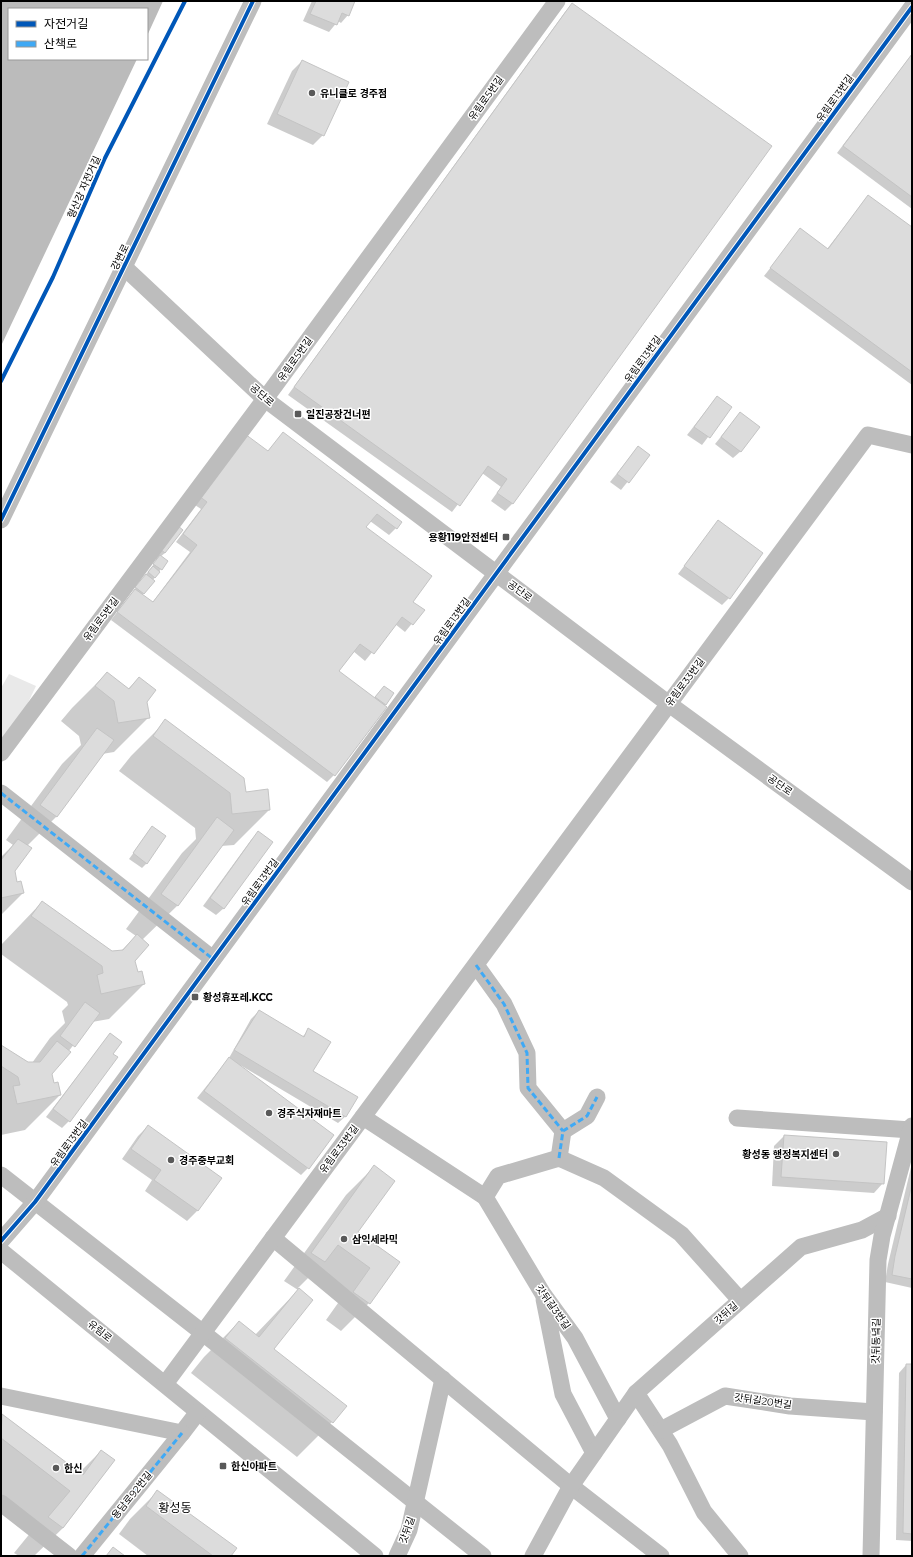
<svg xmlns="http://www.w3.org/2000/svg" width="913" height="1557" viewBox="0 0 913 1557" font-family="Montserrat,'Noto Sans KR',sans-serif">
	<rect width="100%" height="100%" fill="#fff"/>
	<polygon fill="#e9e9e9" points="9,674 36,686 26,707 1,742 1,688"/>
	<polygon fill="#bbb" points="1,1 163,1 147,36 147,9 9,9 9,59 137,59 1,346"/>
	<g fill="#0003">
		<polygon points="312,1 354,1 348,15 341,23 338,21 329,32 303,21"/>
		<polygon points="572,5 770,147 512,504 505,511 491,501 501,487 482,473 452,512 288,395 565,12"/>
		<polygon points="912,54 912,209 837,153"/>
		<polygon points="302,61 323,135 313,145 267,124 292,71"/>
		<polygon points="868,196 912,228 912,385 764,276 800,230 827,249"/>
		<polygon points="717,397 731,407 702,445 687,435"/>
		<polygon points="740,413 741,451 733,458 715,444"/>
		<polygon points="283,433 396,528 389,535 370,521 365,527 412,602 423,610 405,632 395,624 365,661 353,651 338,672 374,698 384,687 393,694 334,775 327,782 111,620 157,560 153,557 171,534 165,553 160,557 161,569 142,595 152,603 190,552 176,542 201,509 192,503 267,452"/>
		<polygon points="638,447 649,455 621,490 610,482"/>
		<polygon points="718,522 729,598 722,605 678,574"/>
		<polygon points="107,673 128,689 139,678 149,717 114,752 102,754 57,816 27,846 14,871 17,883 23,893 1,915 1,857 13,845 6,840 62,764 81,745 79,736 61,721 72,708"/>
		<polygon points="166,721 245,793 269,810 234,845 221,846 177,906 142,940 134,961 137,973 144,984 109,1019 92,1022 51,1073 53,1084 60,1095 25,1130 1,1135 1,1046 27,1063 32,1063 50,1038 65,1023 62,1011 68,1005 67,1002 1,954 1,945 42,902 111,952 121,951 136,936 126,929 182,853 196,839 195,828 119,771 131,756"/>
		<polygon points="152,828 147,863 142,868 129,859"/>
		<polygon points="258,833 224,908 216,915 203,906 251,840"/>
		<polygon points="259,1011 302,1037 309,1030 312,1071 346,1116 338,1123 240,1065 308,1168 301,1175 197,1098 229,1058 251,1019"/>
		<polygon points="110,1034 69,1121 62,1128 46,1117"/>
		<polygon points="148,1126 220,1178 197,1211 187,1221 145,1191 152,1180 122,1159 138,1136"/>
		<polygon points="784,1136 883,1183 874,1193 772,1186 774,1146"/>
		<polygon points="912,1163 912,1288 885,1282 888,1264"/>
		<polygon points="374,1167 357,1233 398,1262 369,1303 341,1331 326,1320 343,1296 312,1274 298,1288 312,1300 273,1349 332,1422 297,1457 191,1373 204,1357 239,1322 255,1335 298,1290 284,1281 346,1195"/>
		<polygon points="906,1365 912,1365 912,1541 896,1540 899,1373"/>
		<polygon points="2,1415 79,1473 101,1451 114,1461 63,1528 34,1556 19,1556 14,1553 36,1526 1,1500"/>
		<polygon points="158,1491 230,1556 148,1556 119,1534 130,1519"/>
	</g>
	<g fill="#dcdcdc" stroke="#c4c4c4">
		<polygon points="316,1 355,1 349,16 342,13 337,25 310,14"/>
		<polygon points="572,3 772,146 513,504 497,493 507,479 488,466 460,506 294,387"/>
		<polygon points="912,54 912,197 843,146"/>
		<polygon points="302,60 349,82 324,136 277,114"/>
		<polygon points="868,195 912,227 912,372 770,268 800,228 828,249"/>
		<polygon points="717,396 732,407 710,438 694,427"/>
		<polygon points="740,412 760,427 741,452 721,437"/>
		<polygon points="283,432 402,522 397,529 377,514 366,527 432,576 413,602 425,610 413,625 402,617 374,654 360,644 339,671 387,707 335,776 117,612 135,589 153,602 197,545 183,534 207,502 199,496 245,434 268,451"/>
		<polygon points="638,446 650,455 629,483 617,474"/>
		<polygon points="718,520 763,553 730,599 684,566"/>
		<polygon points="178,526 183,530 165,553 160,549"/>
		<polygon points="160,555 168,561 162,570 153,564"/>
		<polygon points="153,566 160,572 155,578 148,572"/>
		<polygon points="146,574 155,581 144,594 135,587"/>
		<polygon points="107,672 129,689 139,677 156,690 147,702 150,718 118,723 114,701 95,686"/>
		<polygon points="384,686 394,693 386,705 375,697"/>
		<polygon points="165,719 244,778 246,792 268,789 270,810 232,814 230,793 153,736"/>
		<polygon points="97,728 114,740 57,817 40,805"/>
		<polygon points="217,817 234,830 178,906 161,894"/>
		<polygon points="152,826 166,836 147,864 133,853"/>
		<polygon points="258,831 273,842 224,909 210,898"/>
		<polygon points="18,839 32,848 15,871 17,882 21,881 24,893 1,898 1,860"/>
		<polygon points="42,901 112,951 123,950 137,934 149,945 135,961 138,972 142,971 145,984 101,994 97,975 103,973 102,966 31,916"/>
		<polygon points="85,1002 100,1013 75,1047 60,1036"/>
		<polygon points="259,1010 304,1037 308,1028 331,1042 313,1071 358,1097 346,1117 234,1050"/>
		<polygon points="110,1033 122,1042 113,1054 118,1057 70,1122 53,1109"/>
		<polygon points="57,1041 71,1052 52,1074 54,1083 58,1082 61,1095 17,1104 13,1086 20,1085 18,1077 1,1066 1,1045 28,1062 40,1062"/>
		<polygon points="229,1057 334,1135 309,1169 204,1091"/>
		<polygon points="148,1125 222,1178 198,1211 154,1180 161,1170 131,1149"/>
		<polygon points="784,1135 887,1142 884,1184 781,1177"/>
		<polygon points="374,1165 395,1181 358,1232 400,1262 370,1304 353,1292 370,1268 338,1245 325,1262 311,1253"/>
		<polygon points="912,1184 912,1279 892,1275 895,1256"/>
		<polygon points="299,1288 313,1300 274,1349 347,1406 333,1423 225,1338 239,1321 259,1337"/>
		<polygon points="906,1364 912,1364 912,1534 903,1533"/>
		<polygon points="2,1414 83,1475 101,1450 115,1460 63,1528 48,1517 70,1491 1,1438"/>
		<polygon points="157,1490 237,1548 231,1556 213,1556 146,1506"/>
		<polygon points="113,1547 125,1556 106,1556"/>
	</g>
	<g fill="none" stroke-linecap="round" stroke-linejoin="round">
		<g stroke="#bdbdbd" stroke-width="17">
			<polyline points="124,267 265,399 669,704 912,882"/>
			<polyline points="1,520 253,1"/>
			<polyline points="1,753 265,399 557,1"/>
			<polyline points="1,793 213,959"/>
			<polyline points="476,965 504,1004 527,1053 528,1088 563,1131"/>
			<polyline points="363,1117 485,1197 543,1294 575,1338 618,1419"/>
			<polyline points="737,1118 911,1130"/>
			<polyline points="559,1158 563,1131 587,1116 597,1097"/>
			<polyline points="1,1175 203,1333 483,1556"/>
			<polyline points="485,1197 498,1176 559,1158 604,1178 681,1234 740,1300"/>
			<polyline points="273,1238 571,1486 661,1556"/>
			<polyline points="1,1241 35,1202 912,7"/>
			<polyline points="1,1251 375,1556"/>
			<polyline points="544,1299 563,1394 594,1453"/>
			<polyline points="165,1384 868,435 912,445"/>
			<polyline points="636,1393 670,1445 704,1512 740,1556"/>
			<polyline points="1,1396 182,1433 198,1412"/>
			<polyline points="661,1430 725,1396 790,1406 874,1412"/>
			<polyline points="1,1503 69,1556"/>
			<polyline points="82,1556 182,1433"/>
			<polyline points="397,1556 409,1530 443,1379"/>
			<polyline points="533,1556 571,1486 636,1393 801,1247 862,1230 888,1216"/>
			<polyline points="871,1556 878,1260 882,1236 912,1126"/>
		</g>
		<g stroke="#3fa9f5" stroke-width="3" stroke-dasharray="6 3" stroke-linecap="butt">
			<polyline points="1,793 213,959"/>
			<polyline points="476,965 504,1004 527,1053 528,1088 563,1131"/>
			<polyline points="559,1158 563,1131 587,1116 597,1097"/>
			<polyline points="82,1556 182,1433"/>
		</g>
		<g stroke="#fff" stroke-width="6">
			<g id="cycleway">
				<polyline points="1,381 53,277 105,158 185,1"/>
				<polyline points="1,520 253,1"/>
				<polyline points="1,1241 35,1202 912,7"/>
			</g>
		</g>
		<use href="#cycleway" stroke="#0057b8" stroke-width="4"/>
	</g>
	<g fill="#595959" stroke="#fff" stroke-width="1.5">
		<circle cx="312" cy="93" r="4"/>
		<rect x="294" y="410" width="8" height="8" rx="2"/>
		<rect x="502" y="533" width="8" height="8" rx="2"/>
		<rect x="191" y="993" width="8" height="8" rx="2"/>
		<circle cx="269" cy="1113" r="4"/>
		<circle cx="836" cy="1154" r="4"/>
		<circle cx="171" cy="1160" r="4"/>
		<circle cx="344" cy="1239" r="4"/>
		<rect x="219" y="1462" width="8" height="8" rx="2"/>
		<circle cx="56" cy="1468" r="4"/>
	</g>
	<g text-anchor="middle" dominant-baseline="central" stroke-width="3" stroke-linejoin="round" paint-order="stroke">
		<g font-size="10" font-weight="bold" fill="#000" stroke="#fff" text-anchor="start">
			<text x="320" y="93">유니클로 경주점</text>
			<text x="306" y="414">일진공장건너편</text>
			<text x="498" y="537" text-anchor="end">용황119안전센터</text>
			<text x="203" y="997">황성휴포레.KCC</text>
			<text x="277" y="1113">경주식자재마트</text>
			<text x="828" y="1154" text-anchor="end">황성동 행정복지센터</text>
			<text x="179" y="1160">경주중부교회</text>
			<text x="352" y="1239">삼익세라믹</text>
			<text x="231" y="1466">한신아파트</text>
			<text x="64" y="1468">한신</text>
		</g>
		<g font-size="10" fill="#000" stroke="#fff">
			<text transform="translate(486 98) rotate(-54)">유림로5번길</text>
			<text transform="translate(835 98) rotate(-54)">유림로13번길</text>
			<text transform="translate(84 187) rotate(-66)">형산강 자전거길</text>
			<text transform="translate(120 257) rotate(-64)">강변로</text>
			<text transform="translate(295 359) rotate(-54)">유림로5번길</text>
			<text transform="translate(643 359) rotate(-54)">유림로13번길</text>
			<text transform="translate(262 395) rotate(41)">공단로</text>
			<text transform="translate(520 591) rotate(37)">공단로</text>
			<text transform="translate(101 619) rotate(-53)">유림로5번길</text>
			<text transform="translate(452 621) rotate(-54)">유림로13번길</text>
			<text transform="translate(685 682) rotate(-53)">유림로33번길</text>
			<text transform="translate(780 785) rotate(36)">공단로</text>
			<text transform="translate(260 882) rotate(-54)">유림로13번길</text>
			<text transform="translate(69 1143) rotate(-54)">유림로13번길</text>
			<text transform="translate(339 1149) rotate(-53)">유림로33번길</text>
			<text transform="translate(553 1307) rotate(55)">갓뒤길3번길</text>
			<text transform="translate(726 1313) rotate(-41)">갓뒤길</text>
			<text transform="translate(100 1331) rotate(39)">유림로</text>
			<text transform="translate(876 1341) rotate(-89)">갓뒤동녘길</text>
			<text transform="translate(763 1401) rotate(8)">갓뒤길20번길</text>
			<text transform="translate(132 1495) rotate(-51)">용담로92번길</text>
			<text transform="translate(407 1530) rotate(-70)">갓뒤길</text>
		</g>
		<g font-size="12" fill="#000" stroke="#fff">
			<text x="175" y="1507">황성동</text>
		</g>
	</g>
	<rect width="913" height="1557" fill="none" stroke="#000000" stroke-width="4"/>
	<rect x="8" y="8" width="140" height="52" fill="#ffffff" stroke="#999999"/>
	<rect x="16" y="21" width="20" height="6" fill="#0057b8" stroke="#999999"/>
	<text x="44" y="28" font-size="12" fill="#000000">자전거길</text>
	<rect x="16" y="41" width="20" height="6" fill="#3fa9f5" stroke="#999999"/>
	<text x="44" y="48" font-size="12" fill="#000000">산책로</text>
</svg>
